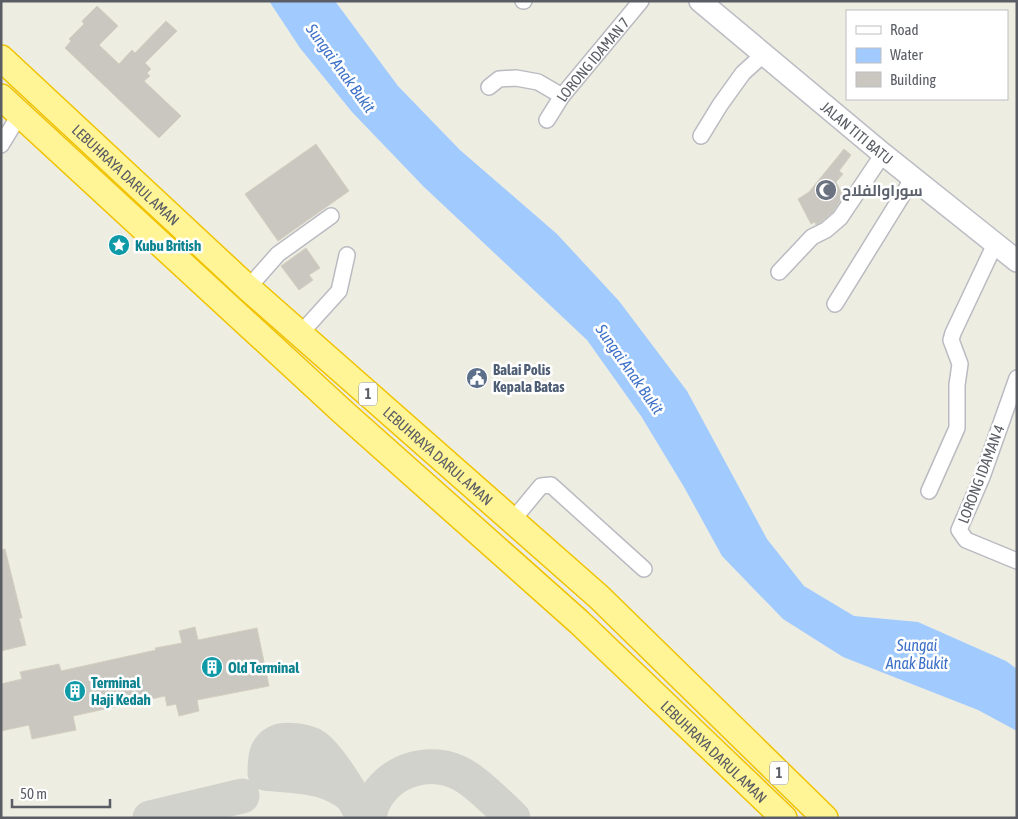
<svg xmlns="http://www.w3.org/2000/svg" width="1018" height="819" viewBox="0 0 1018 819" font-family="'Asap Condensed',Cairo,sans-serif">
	<rect width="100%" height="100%" fill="#eeede2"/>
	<polygon fill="#a1cbff" points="269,1 335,1 398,86 460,150 557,234 619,301 687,391 767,539 804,586 854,616 918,622 1006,661 1017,669 1017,731 978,710 843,657 783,619 722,556 684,487 641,416 587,340 424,187 352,112 300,48"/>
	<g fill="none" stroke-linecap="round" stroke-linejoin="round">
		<g stroke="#d2d2cc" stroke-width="35">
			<path d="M353,797C324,774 300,777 265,773C265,760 265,746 280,741C289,739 306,741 314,746C329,755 355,800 364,818"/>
			<polyline points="150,818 242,796"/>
			<path d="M369,818C370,813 371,807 373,803C389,769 431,757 463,775C479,784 499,805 513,818"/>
		</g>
	</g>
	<g fill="#c9c7bf" stroke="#d3cfc0">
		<polygon points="97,6 118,26 99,45 119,64 132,50 135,53 166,21 177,31 145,63 151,69 147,73 150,76 144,81 181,116 159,138 65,48 71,41 69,39 84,24 82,21"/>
		<polygon points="316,144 349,191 278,241 245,194"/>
		<polygon points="844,149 851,155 839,171 843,174 836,182 843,196 833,212 821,222 816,225 815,222 811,224 798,199 809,192"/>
		<polygon points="306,248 320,268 309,275 313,280 299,290 281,266"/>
		<polygon points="5,549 22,618 19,618 26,645 1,651 1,550"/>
		<polygon points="195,627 198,640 257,628 269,686 197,700 199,711 179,716 176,704 167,706 165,696 73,716 76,730 32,739 29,725 1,731 1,684 22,679 20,672 59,664 61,671 156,650 155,648 182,643 179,631"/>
	</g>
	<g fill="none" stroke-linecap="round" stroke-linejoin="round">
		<g stroke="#babbc2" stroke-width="18">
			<g id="minor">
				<polyline points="523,1 524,1"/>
				<polyline points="489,87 499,79 516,78 538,82 562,96"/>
				<path id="s1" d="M547,120L562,96L641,1"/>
				<polyline points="701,136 720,105 743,73 764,54"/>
				<polyline points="1,145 20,114"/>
				<polyline points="779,272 812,237 826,230 840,218 883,154"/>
				<polyline points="248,288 278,254 331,216"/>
				<polyline points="835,304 913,178"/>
				<polyline points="300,334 339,291 347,255"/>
				<polyline points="1017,378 982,477 959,530 966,540 1017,561"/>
				<polyline points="929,491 957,428 957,385 960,364 951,340 953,333 995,244"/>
				<polyline points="512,521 541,486 551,485 644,569"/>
			</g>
		</g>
		<g stroke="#bbbdc4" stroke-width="24">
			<g id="secondary">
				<path id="s2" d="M700,1L883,154L1017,261"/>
			</g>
		</g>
		<g stroke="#f0c200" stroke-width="28">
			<g id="trunk">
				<path id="s3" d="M1,58L248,288L599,597L825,818"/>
				<path id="s4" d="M1,97L344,413L579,622L784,818"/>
			</g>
		</g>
		<use href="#minor" stroke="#fff" stroke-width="15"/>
		<use href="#secondary" stroke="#fff" stroke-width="21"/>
		<use href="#trunk" stroke="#fff597" stroke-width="25"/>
	</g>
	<defs>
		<g id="mosque-disc" transform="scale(1.125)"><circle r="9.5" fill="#6b7280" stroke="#fff"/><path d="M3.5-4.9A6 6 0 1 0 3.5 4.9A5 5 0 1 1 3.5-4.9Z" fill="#fff"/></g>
		<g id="sight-disc" transform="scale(1.125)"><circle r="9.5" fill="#0f9aa8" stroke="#fff"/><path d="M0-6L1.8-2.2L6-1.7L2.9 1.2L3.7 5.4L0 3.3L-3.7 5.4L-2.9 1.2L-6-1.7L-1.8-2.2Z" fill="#fff"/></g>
		<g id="civic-disc" transform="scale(1.125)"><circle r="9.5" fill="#5c6f8a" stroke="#fff"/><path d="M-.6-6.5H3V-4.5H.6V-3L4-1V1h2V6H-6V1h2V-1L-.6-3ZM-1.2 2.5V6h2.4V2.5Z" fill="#fff"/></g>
		<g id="building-disc" transform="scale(1.125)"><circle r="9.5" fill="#0f9aa8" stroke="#fff"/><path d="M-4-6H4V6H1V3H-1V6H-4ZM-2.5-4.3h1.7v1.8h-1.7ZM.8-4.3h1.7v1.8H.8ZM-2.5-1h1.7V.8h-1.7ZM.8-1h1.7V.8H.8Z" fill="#fff"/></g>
	</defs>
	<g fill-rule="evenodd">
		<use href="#mosque-disc" x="826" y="190"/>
		<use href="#sight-disc" x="119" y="245"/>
		<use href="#civic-disc" x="477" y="378"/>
		<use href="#building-disc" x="212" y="667"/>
		<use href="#building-disc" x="75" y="691"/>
	</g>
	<g text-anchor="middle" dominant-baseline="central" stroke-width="5" stroke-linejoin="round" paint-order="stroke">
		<g fill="#fff" stroke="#8c8e92" stroke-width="1">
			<rect x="359" y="382.5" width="18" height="23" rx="4"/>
			<rect x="770" y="761.5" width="18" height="23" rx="4"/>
		</g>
		<g font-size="14" font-weight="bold" fill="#5a5d64">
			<text x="368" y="394">1</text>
			<text x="779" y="773">1</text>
		</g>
		<g font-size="15" fill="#5a5d64" stroke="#fff">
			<text stroke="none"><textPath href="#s1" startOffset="76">LORONG IDAMAN 7</textPath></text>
			<text stroke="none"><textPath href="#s2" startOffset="205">JALAN TITI BATU</textPath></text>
			<text stroke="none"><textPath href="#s3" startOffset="171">LEBUHRAYA DARUL AMAN</textPath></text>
			<text stroke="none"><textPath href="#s3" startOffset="591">LEBUHRAYA DARUL AMAN</textPath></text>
			<text transform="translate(981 474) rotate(-69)">LORONG IDAMAN 4</text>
			<text stroke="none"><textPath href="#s4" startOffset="968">LEBUHRAYA DARUL AMAN</textPath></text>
		</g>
		<g font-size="15" font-weight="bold" fill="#5b616d" stroke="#fff" text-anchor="start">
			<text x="842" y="190">سوراوالفلاح</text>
		</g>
		<g font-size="15" font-weight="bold" fill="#0d838f" stroke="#fff" text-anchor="start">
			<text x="135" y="245">Kubu British</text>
			<text x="228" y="667">Old Terminal</text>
			<text x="91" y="682">Terminal<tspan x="91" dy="17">Haji Kedah</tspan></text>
		</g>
		<g font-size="15" font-weight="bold" fill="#4e5e75" stroke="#fff" text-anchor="start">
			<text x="493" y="369">Balai Polis<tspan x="493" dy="17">Kepala Batas</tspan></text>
		</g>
		<g font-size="16" font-style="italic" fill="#3e71c8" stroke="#fff">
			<text transform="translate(341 68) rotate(54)">Sungai Anak Bukit</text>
			<text transform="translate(630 369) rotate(55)">Sungai Anak Bukit</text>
			<text x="917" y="645">Sungai<tspan x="917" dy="18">Anak Bukit</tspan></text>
		</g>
	</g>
	<rect width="1018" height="819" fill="none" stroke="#5a5d64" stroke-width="5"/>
	<rect x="846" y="10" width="162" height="90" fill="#ffffff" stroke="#bdbec1"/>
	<rect x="856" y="26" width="25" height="8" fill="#ffffff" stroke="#bdbec1"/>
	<text x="890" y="35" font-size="15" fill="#5a5d64">Road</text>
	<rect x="856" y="48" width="25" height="15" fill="#a1cbff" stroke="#bdbec1"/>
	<text x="890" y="60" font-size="15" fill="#5a5d64">Water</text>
	<rect x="856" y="72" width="25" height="15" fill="#c9c7bf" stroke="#bdbec1"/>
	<text x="890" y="85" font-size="15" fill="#5a5d64">Building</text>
	<path d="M12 799v8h98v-8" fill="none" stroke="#5a5d64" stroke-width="2.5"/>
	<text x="20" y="799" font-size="15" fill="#5a5d64" stroke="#ffffff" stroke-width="4" paint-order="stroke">50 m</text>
</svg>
